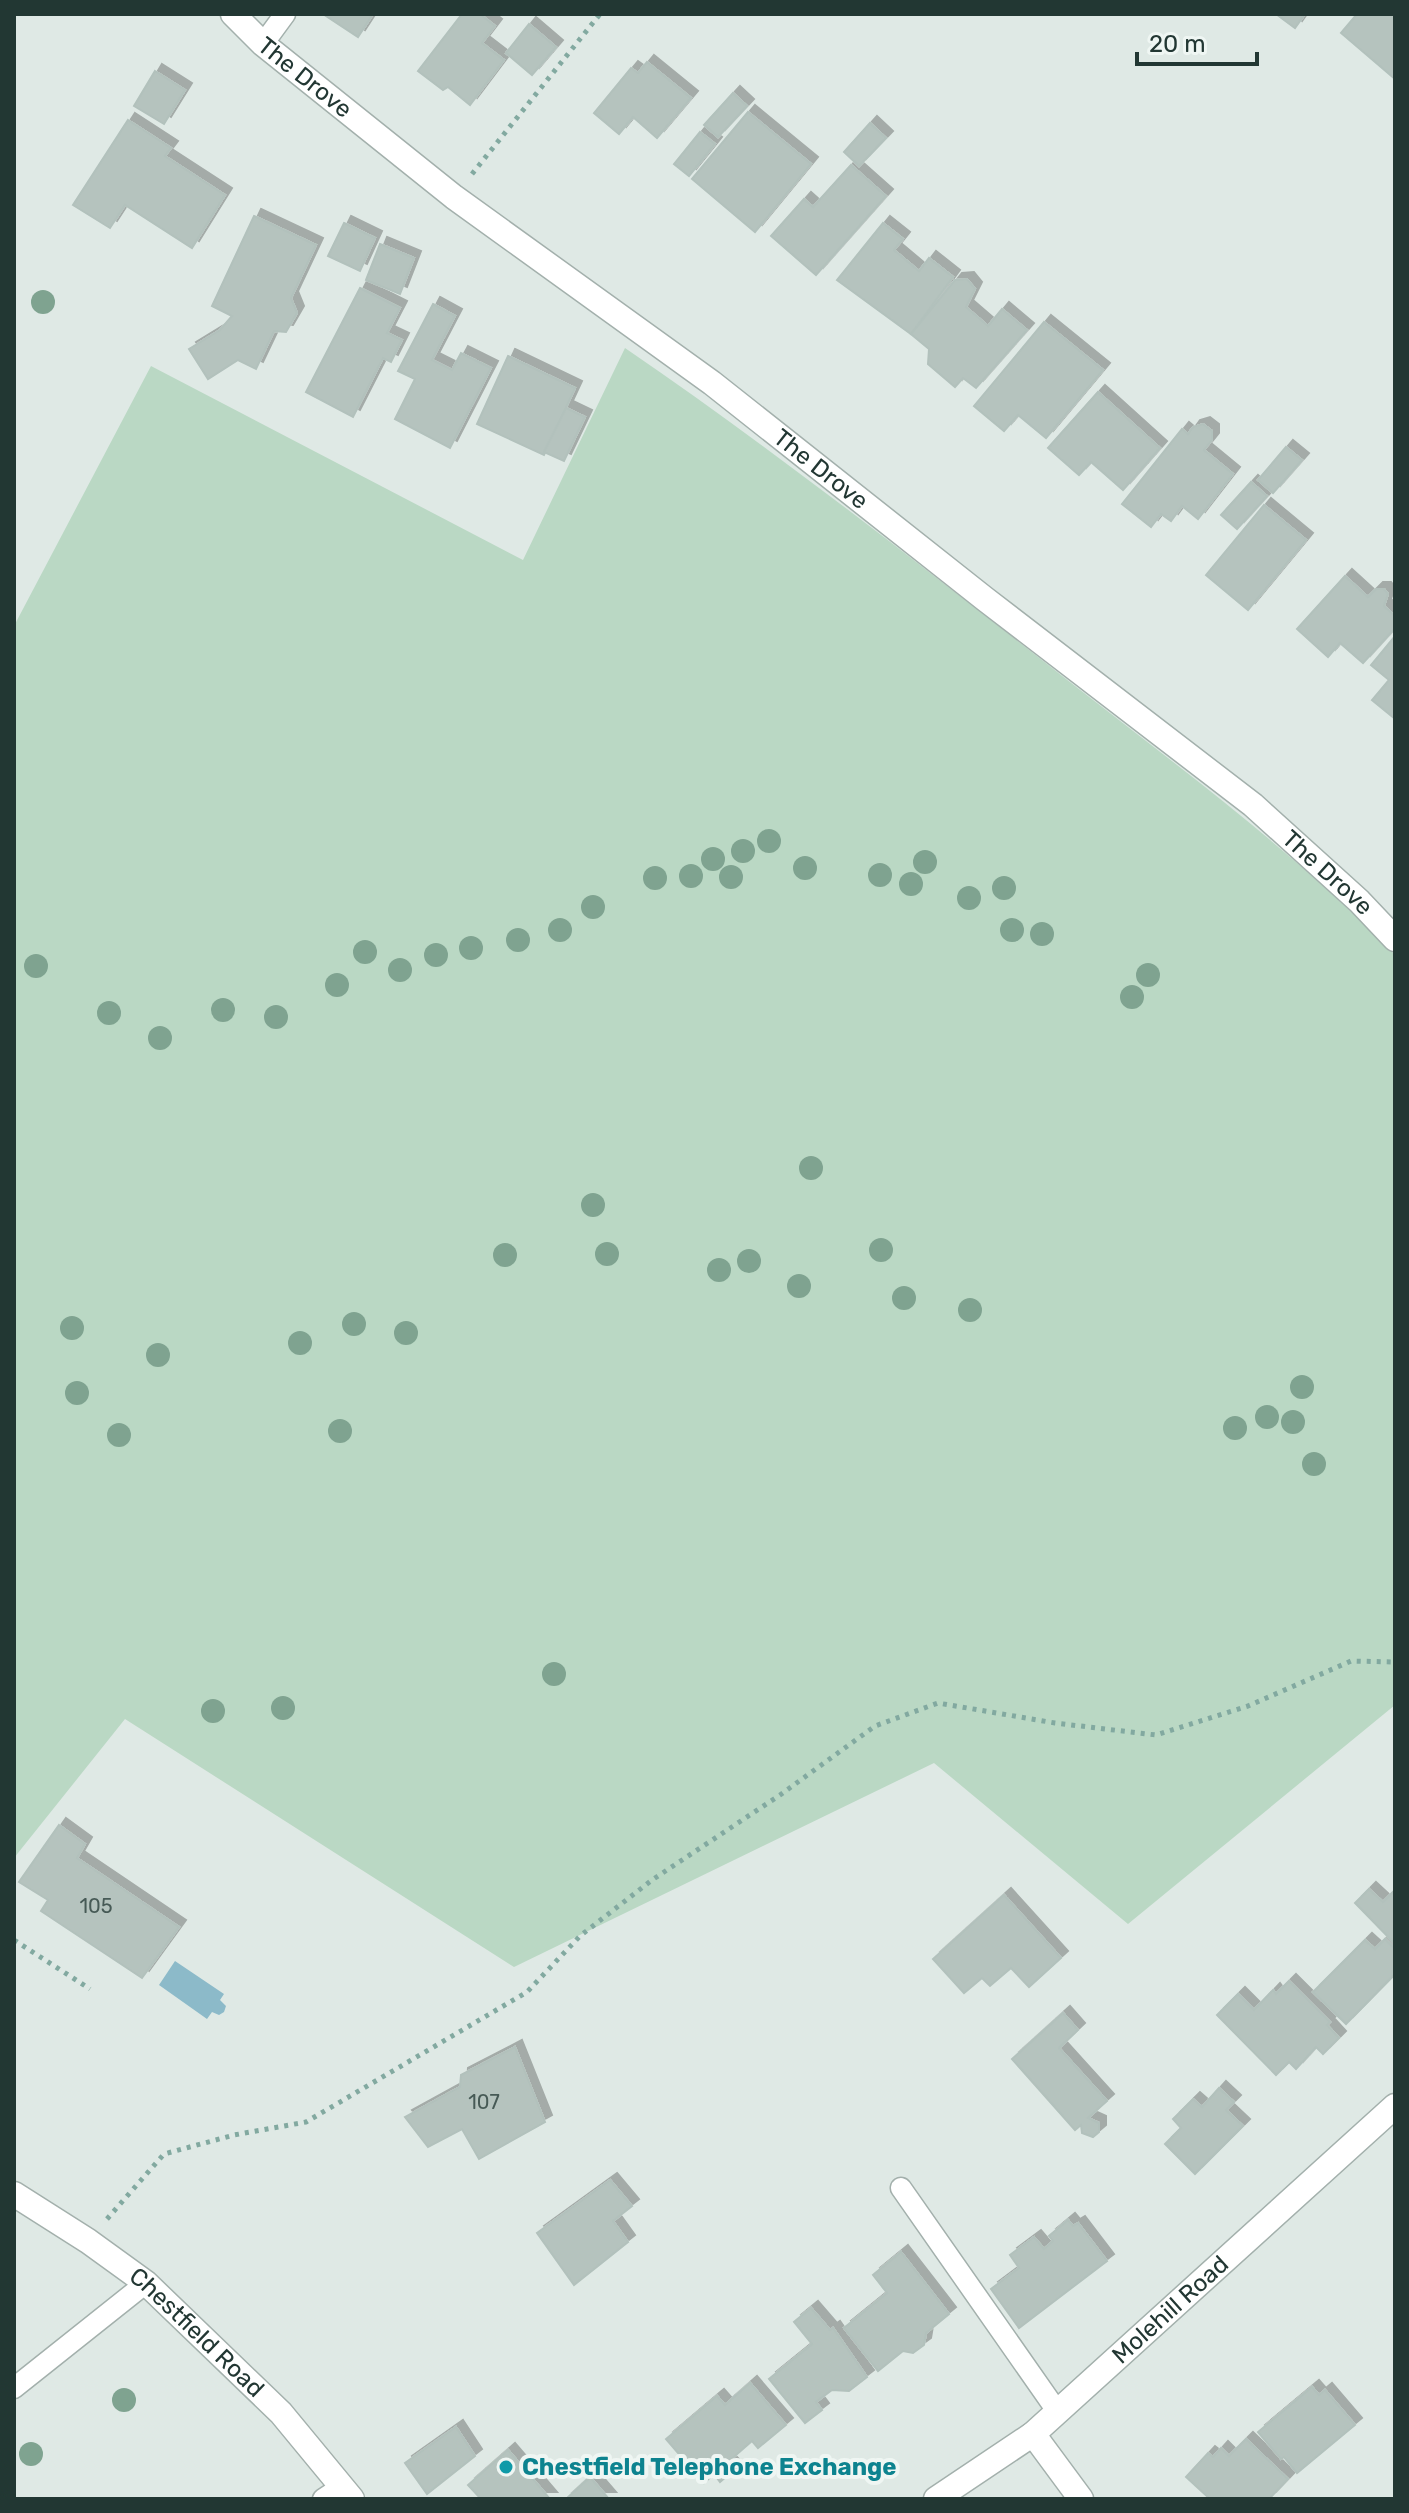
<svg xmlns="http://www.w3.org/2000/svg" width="1409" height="2513" viewBox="0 0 1409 2513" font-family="Rubik,sans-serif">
	<defs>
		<filter id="shadow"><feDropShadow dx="7" dy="-7" stdDeviation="0" flood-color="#0004"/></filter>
	</defs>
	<rect width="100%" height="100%" fill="#dfe9e5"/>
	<path fill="#bad8c4" d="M625,348C777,452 922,566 1066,679C1179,767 1295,852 1395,955V1705L1128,1924L934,1763L514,1967L125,1719L14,1858V626L151,366L523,560Z"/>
	<polygon fill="#8cbac9" points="175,1961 224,1994 220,2000 226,2006 224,2012 219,2015 212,2012 207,2019 159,1985"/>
	<g fill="#b5c3be" stroke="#b2c1bc" stroke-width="2" filter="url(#shadow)">
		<polygon points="323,14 373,14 358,37"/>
		<polygon points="462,14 480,14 495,26 482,43 504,60 470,105 448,87 443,90 418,71"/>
		<polygon points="1276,14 1305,14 1295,28"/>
		<polygon points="1357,14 1395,14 1395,79 1341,33"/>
		<polygon points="529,24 556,47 532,75 506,53"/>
		<polygon points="647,62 691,98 657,138 633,117 619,134 594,113 631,68 638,73"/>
		<polygon points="155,71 185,90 164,124 134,106"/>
		<polygon points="733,93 747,106 718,137 704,125"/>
		<polygon points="748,112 811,164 755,232 692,179"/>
		<polygon points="128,120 171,148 165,156 225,195 192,248 125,205 110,228 73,205"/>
		<polygon points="870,123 886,138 859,166 844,152"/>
		<polygon points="700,132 715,144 689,176 674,164"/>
		<polygon points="851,165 886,196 816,275 771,236 804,199 813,207"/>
		<polygon points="254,216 316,245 291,298 297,313 286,332 274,331 256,369 238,360 208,379 189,349 220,330 232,316 212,306"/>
		<polygon points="344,223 375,238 360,271 328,256"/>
		<polygon points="883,223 903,239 894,250 919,271 929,258 953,277 911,334 837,280"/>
		<polygon points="380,244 414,258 400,294 366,280"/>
		<polygon points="967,279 975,289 966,307 988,326 1002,309 1027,330 976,388 963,378 955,387 928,364 929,349 911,334 955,280"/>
		<polygon points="360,288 400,308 387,333 402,340 391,362 383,358 353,417 306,392"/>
		<polygon points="433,304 455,316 432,360 452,370 461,353 491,368 450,448 395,419 415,379 398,371"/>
		<polygon points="1044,322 1103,370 1046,438 1018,415 1004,431 974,406"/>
		<polygon points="508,356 575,388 544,455 477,424"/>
		<polygon points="1098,392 1160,448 1123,490 1091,462 1079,475 1048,448"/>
		<polygon points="566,408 585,417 564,461 544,452"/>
		<polygon points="1203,424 1212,431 1212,440 1204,450 1233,474 1198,519 1182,506 1171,521 1161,514 1151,527 1122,504 1182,429 1188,434 1193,427"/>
		<polygon points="1286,447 1302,460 1273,493 1258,480"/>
		<polygon points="1251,482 1267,496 1237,529 1221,515"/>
		<polygon points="1264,505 1306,540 1248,610 1206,575"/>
		<polygon points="1345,576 1368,597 1376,589 1384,589 1388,594 1384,606 1395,616 1395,628 1363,663 1340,643 1328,657 1297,629"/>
		<polygon points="1395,636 1395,719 1372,700 1389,680 1371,665"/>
		<polygon points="59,1825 85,1844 77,1858 179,1927 142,1978 41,1911 48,1900 19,1882"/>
		<polygon points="1369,1889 1383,1902 1395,1890 1395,1944 1355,1903"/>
		<polygon points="1004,1895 1061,1958 1029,1987 1011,1968 990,1986 982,1978 964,1993 933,1959"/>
		<polygon points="1385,1939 1395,1949 1395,1974 1346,2024 1313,1992 1365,1940 1375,1949"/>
		<polygon points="1289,1981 1330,2022 1327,2025 1339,2038 1323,2054 1316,2047 1296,2069 1289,2062 1276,2075 1217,2015 1238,1994 1254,2010 1273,1990 1276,1994"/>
		<polygon points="1063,2013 1078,2030 1059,2048 1107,2101 1088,2118 1099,2123 1099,2132 1093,2137 1082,2133 1081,2125 1075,2130 1012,2059"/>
		<polygon points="515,2047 545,2122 479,2159 462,2129 428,2147 405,2117 460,2087 461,2075"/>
		<polygon points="1219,2088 1234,2102 1226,2110 1243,2126 1195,2174 1165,2144 1181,2128 1173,2119 1193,2099 1202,2107"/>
		<polygon points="610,2180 632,2206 613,2221 628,2242 574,2285 537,2233"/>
		<polygon points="1068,2220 1073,2226 1078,2223 1107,2261 1019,2328 991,2289 1019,2268 1010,2255 1034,2237 1044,2249 1053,2241 1049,2236"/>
		<polygon points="901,2252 949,2314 926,2333 924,2345 913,2353 903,2351 878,2371 844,2328 887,2293 873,2275"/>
		<polygon points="811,2308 830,2330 833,2328 867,2377 849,2391 832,2390 816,2402 822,2410 805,2423 769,2379 812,2344 794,2322"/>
		<polygon points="750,2383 786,2425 758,2448 752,2441 728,2462 735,2469 720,2482 714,2474 704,2483 666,2439 717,2396 725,2405"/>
		<polygon points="1312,2387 1319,2395 1325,2390 1355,2425 1297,2473 1284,2457 1281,2459 1258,2432"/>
		<polygon points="456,2427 475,2456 427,2494 405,2463"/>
		<polygon points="1246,2439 1288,2479 1269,2499 1210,2499 1186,2477 1208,2453 1213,2457 1221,2448 1229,2456"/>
		<polygon points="508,2450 550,2499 481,2499 468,2485"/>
		<polygon points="590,2477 609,2499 566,2499"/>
	</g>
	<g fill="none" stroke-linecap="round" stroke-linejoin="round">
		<g stroke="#a3b0ac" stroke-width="23">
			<g id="service">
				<polyline points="263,44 285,14"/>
				<polyline points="901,2188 1057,2411"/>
				<polyline points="14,2388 146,2283"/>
				<polyline points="323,2499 341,2487"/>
			</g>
		</g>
		<g stroke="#a3b0ac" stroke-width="27">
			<g id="minor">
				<path id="s1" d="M233,14L263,44L454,197L712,383L985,599L1253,805L1359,901L1395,939"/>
				<polyline points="1033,2434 1081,2499"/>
				<path id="s2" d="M936,2499L1033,2434L1395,2106"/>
			</g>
		</g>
		<g stroke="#a3b0ac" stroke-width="27">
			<g id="tertiary">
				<path id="s3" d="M14,2194L88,2241L146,2283L281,2413L352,2499"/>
			</g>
		</g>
		<g stroke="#82a9a0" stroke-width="5" stroke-dasharray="4 6" stroke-linecap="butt">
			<polyline points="472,174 600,14"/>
			<polyline points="14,1940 90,1989"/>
			<polyline points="107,2219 164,2154 234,2135 306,2122 527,1992 580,1936 652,1880 780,1795 875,1726 938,1703 1055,1723 1156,1735 1248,1706 1351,1661 1395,1662"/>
		</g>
		<use href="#service" stroke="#fff" stroke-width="20"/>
		<use href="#minor" stroke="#fff" stroke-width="24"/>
		<use href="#tertiary" stroke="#fff" stroke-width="24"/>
	</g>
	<g fill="#7fa390">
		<circle cx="43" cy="302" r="12"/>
		<circle cx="769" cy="841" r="12"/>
		<circle cx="743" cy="851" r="12"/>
		<circle cx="713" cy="859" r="12"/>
		<circle cx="925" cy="862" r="12"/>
		<circle cx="805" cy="868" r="12"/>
		<circle cx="880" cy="875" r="12"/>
		<circle cx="691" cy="876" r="12"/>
		<circle cx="731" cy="877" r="12"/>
		<circle cx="655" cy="878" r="12"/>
		<circle cx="911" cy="884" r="12"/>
		<circle cx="1004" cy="888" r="12"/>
		<circle cx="969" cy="898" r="12"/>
		<circle cx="593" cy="907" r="12"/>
		<circle cx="560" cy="930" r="12"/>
		<circle cx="1012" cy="930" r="12"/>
		<circle cx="1042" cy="934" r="12"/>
		<circle cx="518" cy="940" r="12"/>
		<circle cx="471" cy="948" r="12"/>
		<circle cx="365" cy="952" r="12"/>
		<circle cx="436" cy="955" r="12"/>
		<circle cx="36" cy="966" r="12"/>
		<circle cx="400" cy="970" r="12"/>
		<circle cx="1148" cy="975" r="12"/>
		<circle cx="337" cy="985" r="12"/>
		<circle cx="1132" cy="997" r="12"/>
		<circle cx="223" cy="1010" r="12"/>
		<circle cx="109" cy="1013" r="12"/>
		<circle cx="276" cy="1017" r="12"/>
		<circle cx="160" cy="1038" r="12"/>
		<circle cx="811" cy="1168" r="12"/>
		<circle cx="593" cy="1205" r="12"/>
		<circle cx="881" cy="1250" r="12"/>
		<circle cx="607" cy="1254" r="12"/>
		<circle cx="505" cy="1255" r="12"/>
		<circle cx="749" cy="1261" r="12"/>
		<circle cx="719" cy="1270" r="12"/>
		<circle cx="799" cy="1286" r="12"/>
		<circle cx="904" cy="1298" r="12"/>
		<circle cx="970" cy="1310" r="12"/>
		<circle cx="354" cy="1324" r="12"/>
		<circle cx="72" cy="1328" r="12"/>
		<circle cx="406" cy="1333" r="12"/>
		<circle cx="300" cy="1343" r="12"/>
		<circle cx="158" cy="1355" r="12"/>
		<circle cx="1302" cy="1387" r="12"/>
		<circle cx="77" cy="1393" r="12"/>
		<circle cx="1267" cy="1417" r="12"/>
		<circle cx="1293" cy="1422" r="12"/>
		<circle cx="1235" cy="1428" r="12"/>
		<circle cx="340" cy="1431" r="12"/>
		<circle cx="119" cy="1435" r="12"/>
		<circle cx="1314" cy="1464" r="12"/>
		<circle cx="554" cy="1674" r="12"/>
		<circle cx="283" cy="1708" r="12"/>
		<circle cx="213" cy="1711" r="12"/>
		<circle cx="124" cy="2400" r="12"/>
		<circle cx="31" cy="2454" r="12"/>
	</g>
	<circle fill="#0f9aa8" stroke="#eff6f3" stroke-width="3" cx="506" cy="2467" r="8"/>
	<g text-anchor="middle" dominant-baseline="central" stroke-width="8" stroke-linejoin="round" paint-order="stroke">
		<g font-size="20" fill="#475a56">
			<text x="96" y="1906">105</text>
			<text x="484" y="2102">107</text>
		</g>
		<g font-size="24" fill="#223733" stroke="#eff6f3">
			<text stroke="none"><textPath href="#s1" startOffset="96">The Drove</textPath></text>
			<text stroke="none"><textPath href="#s1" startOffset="744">The Drove</textPath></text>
			<text stroke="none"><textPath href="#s1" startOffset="1392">The Drove</textPath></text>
			<text stroke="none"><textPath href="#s2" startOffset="302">Molehill Road</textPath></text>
			<text stroke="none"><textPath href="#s3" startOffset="230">Chestfield Road</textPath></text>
		</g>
		<g font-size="24" font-weight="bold" fill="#0d838f" stroke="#eff6f3" text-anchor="start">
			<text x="522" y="2467">Chestfield Telephone Exchange</text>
		</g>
	</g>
	<rect width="1409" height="2513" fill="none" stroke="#223733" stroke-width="32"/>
	<path d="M1137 52v12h120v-12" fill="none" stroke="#223733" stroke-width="4"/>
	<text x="1149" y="52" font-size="24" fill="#223733" stroke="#eff6f3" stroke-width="6" paint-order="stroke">20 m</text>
</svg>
